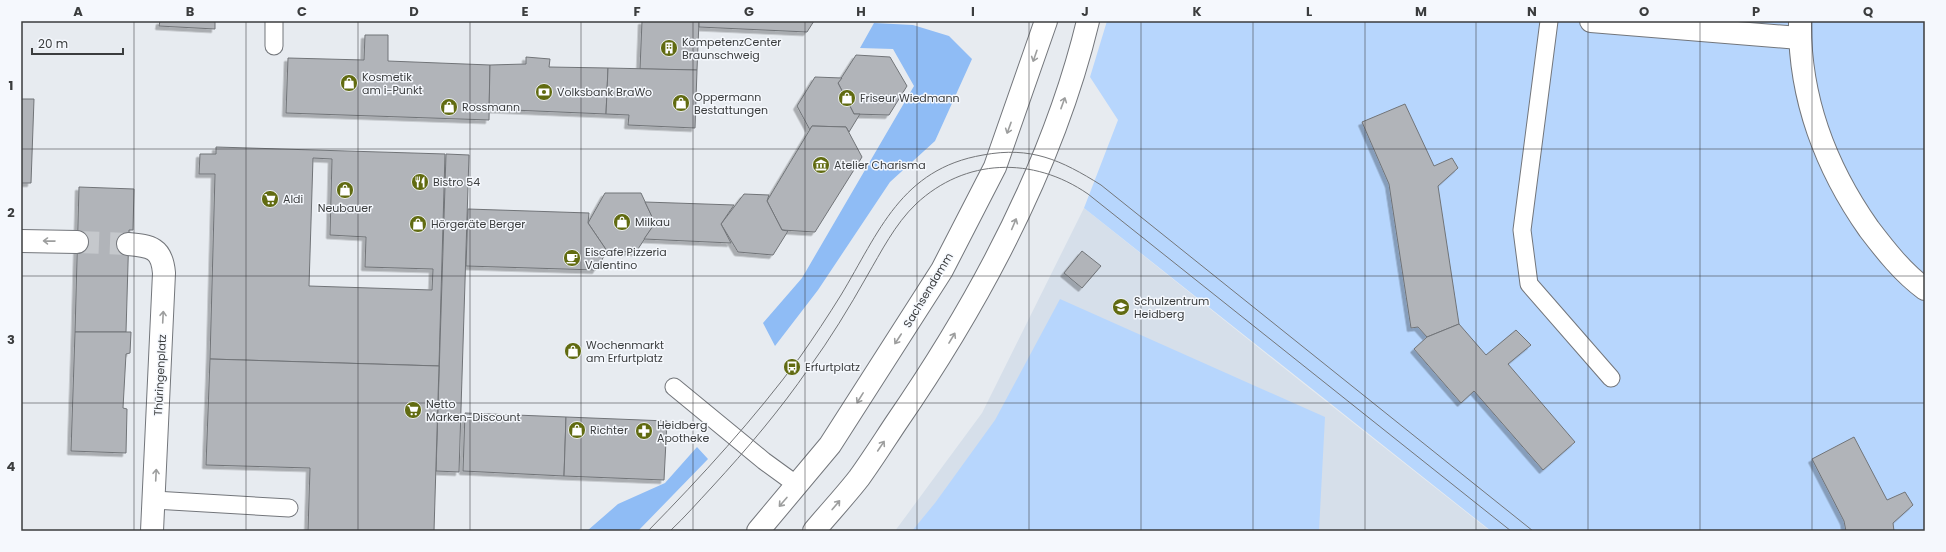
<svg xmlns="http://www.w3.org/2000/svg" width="1946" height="552" viewBox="0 0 1946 552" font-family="Poppins,sans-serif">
	<defs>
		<filter id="shadow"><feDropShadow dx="-3.5" dy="3.5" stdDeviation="0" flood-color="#0004"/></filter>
	</defs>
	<rect width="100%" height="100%" fill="#e7ebf0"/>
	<polygon fill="#d6dfea" points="1084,208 1299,380 1490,531 895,531 982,413"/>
	<g fill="#b7d6fd">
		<polygon points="1107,21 1925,21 1925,531 1491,531 1084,208 1118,120 1090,77"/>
		<polygon points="1060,299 1325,417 1319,531 912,531 935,503 995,420"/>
	</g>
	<g fill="#8fbcf5">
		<polygon points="874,23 913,25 949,36 972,59 935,141 890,182 818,290 775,346 763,323 802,278 914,86 893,49 860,48"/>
		<polygon points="697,447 708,459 638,531 587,531 618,504 665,483"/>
	</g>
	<g fill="#b1b4b9" stroke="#717478" fill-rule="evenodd" filter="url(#shadow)">
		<polygon points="160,21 215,21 215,29 159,26"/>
		<polygon points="642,21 699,21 697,70 640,69"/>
		<polygon points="699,21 814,21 807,32 699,27"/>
		<polygon points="365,35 388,35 388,61 490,65 489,120 286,113 288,58 364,60"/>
		<polygon points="856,55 890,57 907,86 889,115 854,114 838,83"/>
		<polygon points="526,57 550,59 549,67 608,68 606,114 489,109 490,65 526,64"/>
		<polygon points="608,68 697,70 695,128 628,125 629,115 606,114"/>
		<polygon points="815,77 842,78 838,83 854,114 860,114 849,132 846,127 812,126 810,130 797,106"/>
		<polygon points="21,99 34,99 31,183 21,183"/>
		<polygon points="1405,104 1434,166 1452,158 1458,168 1438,186 1459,324 1427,337 1418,327 1411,328 1389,184 1362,122"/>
		<polygon points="812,126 846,127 862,157 815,232 782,230 767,201"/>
		<path d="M216,147L445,154L439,366L210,359L215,174H199L200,154H216ZM313,158L332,159L330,235L366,237L365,267L433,269L432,290L309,286Z"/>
		<polygon points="446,154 469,155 459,472 436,471"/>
		<polygon points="79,187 134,189 133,230 129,230 126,332 75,332"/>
		<polygon points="605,193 641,193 655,223 636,252 607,251 588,223"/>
		<polygon points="744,194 769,195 767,201 782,230 788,231 773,255 738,252 721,224"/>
		<polygon points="645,202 734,205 721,224 731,243 644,239 655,223"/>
		<polygon points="468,209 589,213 588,223 607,251 596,270 466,266"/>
		<polygon points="1082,251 1101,266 1082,288 1064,273"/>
		<polygon points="1459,324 1486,355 1516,330 1531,345 1508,364 1575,442 1543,470 1474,391 1461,403 1414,349 1427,337"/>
		<polygon points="75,332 131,332 130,353 126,354 123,408 127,409 126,453 71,451"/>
		<polygon points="210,359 439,366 434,531 308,531 310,468 206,465"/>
		<polygon points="465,413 566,417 564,476 463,471"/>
		<polygon points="566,417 667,421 664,480 564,476"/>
		<polygon points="1854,437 1887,500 1905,492 1913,505 1893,523 1894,531 1846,531 1844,521 1812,459"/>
	</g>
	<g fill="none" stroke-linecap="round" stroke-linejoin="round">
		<polyline stroke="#c5c8cc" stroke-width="22" stroke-dasharray="22 11" stroke-linecap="butt" points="77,242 128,244"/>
		<g stroke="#73767b" stroke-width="19">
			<g id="lane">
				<polyline points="1549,21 1522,230 1529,284 1611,378"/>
				<polyline points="274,46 274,21"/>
				<polyline points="674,387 764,461 797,485"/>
				<polyline points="154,500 289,508"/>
			</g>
		</g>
		<g stroke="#73767b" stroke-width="24">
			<g id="street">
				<polyline points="1591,21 1799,38"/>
				<path d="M1800,21C1799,97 1826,168 1869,229C1885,250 1903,273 1925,289"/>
				<polyline points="21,241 77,242"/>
				<path d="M128,244C151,246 162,248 164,273L152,531"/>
			</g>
		</g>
		<g stroke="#73767b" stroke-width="24">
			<g id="secondary">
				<polyline points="758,531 830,445 942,270 995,167 1046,21"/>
				<path d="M814,531C829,513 845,496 859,478C872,460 884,441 896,423C980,301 1053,166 1088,21"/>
			</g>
		</g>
		<use href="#lane" stroke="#fff" stroke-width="17"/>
		<use href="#street" stroke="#fff" stroke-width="22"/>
		<use href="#secondary" stroke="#fff" stroke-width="22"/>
		<g stroke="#747679" stroke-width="1">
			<path d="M648,531C702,476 754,419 800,357C814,337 828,316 841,295C879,232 901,169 983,155C1031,146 1061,160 1101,185L1533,531"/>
			<path d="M670,531C685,517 698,502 712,487C747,449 780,410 809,368C830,339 849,308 867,276C881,252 895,224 916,204C965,158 1033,156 1088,194L1511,531"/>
		</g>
	</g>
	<defs><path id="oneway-shaft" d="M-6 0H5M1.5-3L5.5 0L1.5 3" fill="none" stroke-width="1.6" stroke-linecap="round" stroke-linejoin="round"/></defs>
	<g stroke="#9d9e9e">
		<use href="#oneway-shaft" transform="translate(1035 56) rotate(109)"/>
		<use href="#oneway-shaft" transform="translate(1063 103) rotate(-70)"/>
		<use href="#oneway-shaft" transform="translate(1009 128) rotate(110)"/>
		<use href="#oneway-shaft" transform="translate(1014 224) rotate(-67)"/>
		<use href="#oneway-shaft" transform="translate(49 241) rotate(-179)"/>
		<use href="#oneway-shaft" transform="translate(163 317) rotate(-87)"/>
		<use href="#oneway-shaft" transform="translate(952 338) rotate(-59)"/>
		<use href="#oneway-shaft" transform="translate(898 339) rotate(123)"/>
		<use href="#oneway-shaft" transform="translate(860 398) rotate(122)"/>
		<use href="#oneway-shaft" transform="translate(881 446) rotate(-56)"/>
		<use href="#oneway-shaft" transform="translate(156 475) rotate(-87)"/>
		<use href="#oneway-shaft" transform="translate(783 502) rotate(131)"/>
		<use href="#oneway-shaft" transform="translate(836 505) rotate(-50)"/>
	</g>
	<path fill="none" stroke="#3b3d3e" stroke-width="1" stroke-opacity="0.55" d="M134,21V531M246,21V531M358,21V531M470,21V531M581,21V531M693,21V531M805,21V531M917,21V531M1029,21V531M1141,21V531M1253,21V531M1365,21V531M1476,21V531M1588,21V531M1700,21V531M1812,21V531M21,149H1925M21,276H1925M21,403H1925"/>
	<defs>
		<g id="building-disc" transform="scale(0.9)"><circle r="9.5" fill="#616b11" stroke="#f5f8fd"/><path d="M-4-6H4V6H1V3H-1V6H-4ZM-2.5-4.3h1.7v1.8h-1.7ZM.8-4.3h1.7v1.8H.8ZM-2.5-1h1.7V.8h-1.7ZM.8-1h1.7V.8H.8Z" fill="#fff"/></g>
		<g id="shop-disc" transform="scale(0.9)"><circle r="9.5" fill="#616b11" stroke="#f5f8fd"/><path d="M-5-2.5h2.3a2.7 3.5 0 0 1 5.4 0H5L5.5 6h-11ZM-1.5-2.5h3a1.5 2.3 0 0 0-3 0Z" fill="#fff"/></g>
		<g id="bank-disc" transform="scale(0.9)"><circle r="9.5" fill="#616b11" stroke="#f5f8fd"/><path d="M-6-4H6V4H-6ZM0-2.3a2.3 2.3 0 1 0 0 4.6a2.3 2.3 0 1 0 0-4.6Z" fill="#fff"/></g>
		<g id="museum-disc" transform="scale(0.9)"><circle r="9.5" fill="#616b11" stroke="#f5f8fd"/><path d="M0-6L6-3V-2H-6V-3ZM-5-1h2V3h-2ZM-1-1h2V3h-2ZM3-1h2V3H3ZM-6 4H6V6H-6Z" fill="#fff"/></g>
		<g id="restaurant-disc" transform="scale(0.9)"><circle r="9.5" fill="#616b11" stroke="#f5f8fd"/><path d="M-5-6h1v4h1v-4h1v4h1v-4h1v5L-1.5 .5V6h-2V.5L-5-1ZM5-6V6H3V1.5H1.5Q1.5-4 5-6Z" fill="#fff"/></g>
		<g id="supermarket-disc" transform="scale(0.9)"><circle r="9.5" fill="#616b11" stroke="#f5f8fd"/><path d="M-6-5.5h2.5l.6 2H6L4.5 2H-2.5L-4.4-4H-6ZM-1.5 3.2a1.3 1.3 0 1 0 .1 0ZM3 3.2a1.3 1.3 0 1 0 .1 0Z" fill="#fff"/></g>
		<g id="cafe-disc" transform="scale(0.9)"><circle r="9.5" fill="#616b11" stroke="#f5f8fd"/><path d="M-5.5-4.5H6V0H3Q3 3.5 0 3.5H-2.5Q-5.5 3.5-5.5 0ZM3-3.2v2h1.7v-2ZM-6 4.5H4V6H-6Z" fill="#fff"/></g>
		<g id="school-disc" transform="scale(0.9)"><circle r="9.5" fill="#616b11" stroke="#f5f8fd"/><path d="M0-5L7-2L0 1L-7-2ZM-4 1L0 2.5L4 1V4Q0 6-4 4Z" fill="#fff"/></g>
		<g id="bus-disc" transform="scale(0.9)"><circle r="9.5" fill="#616b11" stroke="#f5f8fd"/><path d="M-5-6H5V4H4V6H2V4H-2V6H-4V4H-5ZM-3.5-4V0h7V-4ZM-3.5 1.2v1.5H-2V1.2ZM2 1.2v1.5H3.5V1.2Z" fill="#fff"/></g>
		<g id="pharmacy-disc" transform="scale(0.9)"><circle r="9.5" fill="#616b11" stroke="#f5f8fd"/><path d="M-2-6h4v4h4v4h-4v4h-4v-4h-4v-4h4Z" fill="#fff"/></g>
	</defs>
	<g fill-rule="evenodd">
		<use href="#building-disc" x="669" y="48"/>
		<use href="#shop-disc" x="349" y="83"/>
		<use href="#bank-disc" x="544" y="92"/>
		<use href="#shop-disc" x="847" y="98"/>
		<use href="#shop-disc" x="681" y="103"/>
		<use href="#shop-disc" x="449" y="107"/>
		<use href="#museum-disc" x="821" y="165"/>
		<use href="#restaurant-disc" x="420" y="182"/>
		<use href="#shop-disc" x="345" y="190"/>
		<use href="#supermarket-disc" x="270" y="199"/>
		<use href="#shop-disc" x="622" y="222"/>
		<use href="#shop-disc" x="418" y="224"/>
		<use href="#cafe-disc" x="572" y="258"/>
		<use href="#school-disc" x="1121" y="307"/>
		<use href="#shop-disc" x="573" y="351"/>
		<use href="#bus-disc" x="792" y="367"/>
		<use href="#supermarket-disc" x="413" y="410"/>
		<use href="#shop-disc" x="577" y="430"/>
		<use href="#pharmacy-disc" x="644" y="431"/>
	</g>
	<g text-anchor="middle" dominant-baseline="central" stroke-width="3" stroke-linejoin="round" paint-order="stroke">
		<g font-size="11" fill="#3b3d3e" stroke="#f5f8fd" text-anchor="start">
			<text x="682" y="42">KompetenzCenter<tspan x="682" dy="13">Braunschweig</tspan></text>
			<text x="362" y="77">Kosmetik<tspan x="362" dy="13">am i-Punkt</tspan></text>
			<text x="557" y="92">Volksbank BraWo</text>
			<text x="694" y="97">Oppermann<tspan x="694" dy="13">Bestattungen</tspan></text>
			<text x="860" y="98">Friseur Wiedmann</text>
			<text x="462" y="107">Rossmann</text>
			<text x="834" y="165">Atelier Charisma</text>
			<text x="433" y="182">Bistro 54</text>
			<text x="283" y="199">Aldi</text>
			<text x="345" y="208" text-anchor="middle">Neubauer</text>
			<text x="635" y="222">Milkau</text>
			<text x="431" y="224">Hörgeräte Berger</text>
			<text x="585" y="252">Eiscafe Pizzeria<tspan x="585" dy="13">Valentino</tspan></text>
			<text x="1134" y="301">Schulzentrum<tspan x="1134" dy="13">Heidberg</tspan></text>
			<text x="586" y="345">Wochenmarkt<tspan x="586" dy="13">am Erfurtplatz</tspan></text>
			<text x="805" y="367">Erfurtplatz</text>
			<text x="426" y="404">Netto<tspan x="426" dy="13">Marken-Discount</tspan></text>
			<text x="657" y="425">Heidberg<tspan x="657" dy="13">Apotheke</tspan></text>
			<text x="590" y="430">Richter</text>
		</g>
		<g font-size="11" fill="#3b3d3e" stroke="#f5f8fd">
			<text transform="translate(928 290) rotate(-59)">Sachsendamm</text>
			<text transform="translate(160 375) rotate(-87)">Thüringenplatz</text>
		</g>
	</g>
	<rect width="1946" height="552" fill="none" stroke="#f5f8fd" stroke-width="44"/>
	<path d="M32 48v6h91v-6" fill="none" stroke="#3b3d3e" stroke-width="2"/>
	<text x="38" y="48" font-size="12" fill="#3b3d3e" stroke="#f5f8fd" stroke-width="3" paint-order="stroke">20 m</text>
	<rect x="22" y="22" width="1902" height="508" fill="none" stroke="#3b3d3e" stroke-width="1.5"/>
	<g font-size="13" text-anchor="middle" font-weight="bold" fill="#3b3d3e">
		<text x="78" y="16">A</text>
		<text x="190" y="16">B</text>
		<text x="302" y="16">C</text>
		<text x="414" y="16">D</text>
		<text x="525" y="16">E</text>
		<text x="637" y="16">F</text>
		<text x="749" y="16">G</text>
		<text x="861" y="16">H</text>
		<text x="973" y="16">I</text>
		<text x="1085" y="16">J</text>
		<text x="1197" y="16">K</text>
		<text x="1309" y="16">L</text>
		<text x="1421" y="16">M</text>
		<text x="1532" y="16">N</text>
		<text x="1644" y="16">O</text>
		<text x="1756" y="16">P</text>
		<text x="1868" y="16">Q</text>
		<text x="11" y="90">1</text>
		<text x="11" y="217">2</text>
		<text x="11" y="344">3</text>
		<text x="11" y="471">4</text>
	</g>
</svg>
